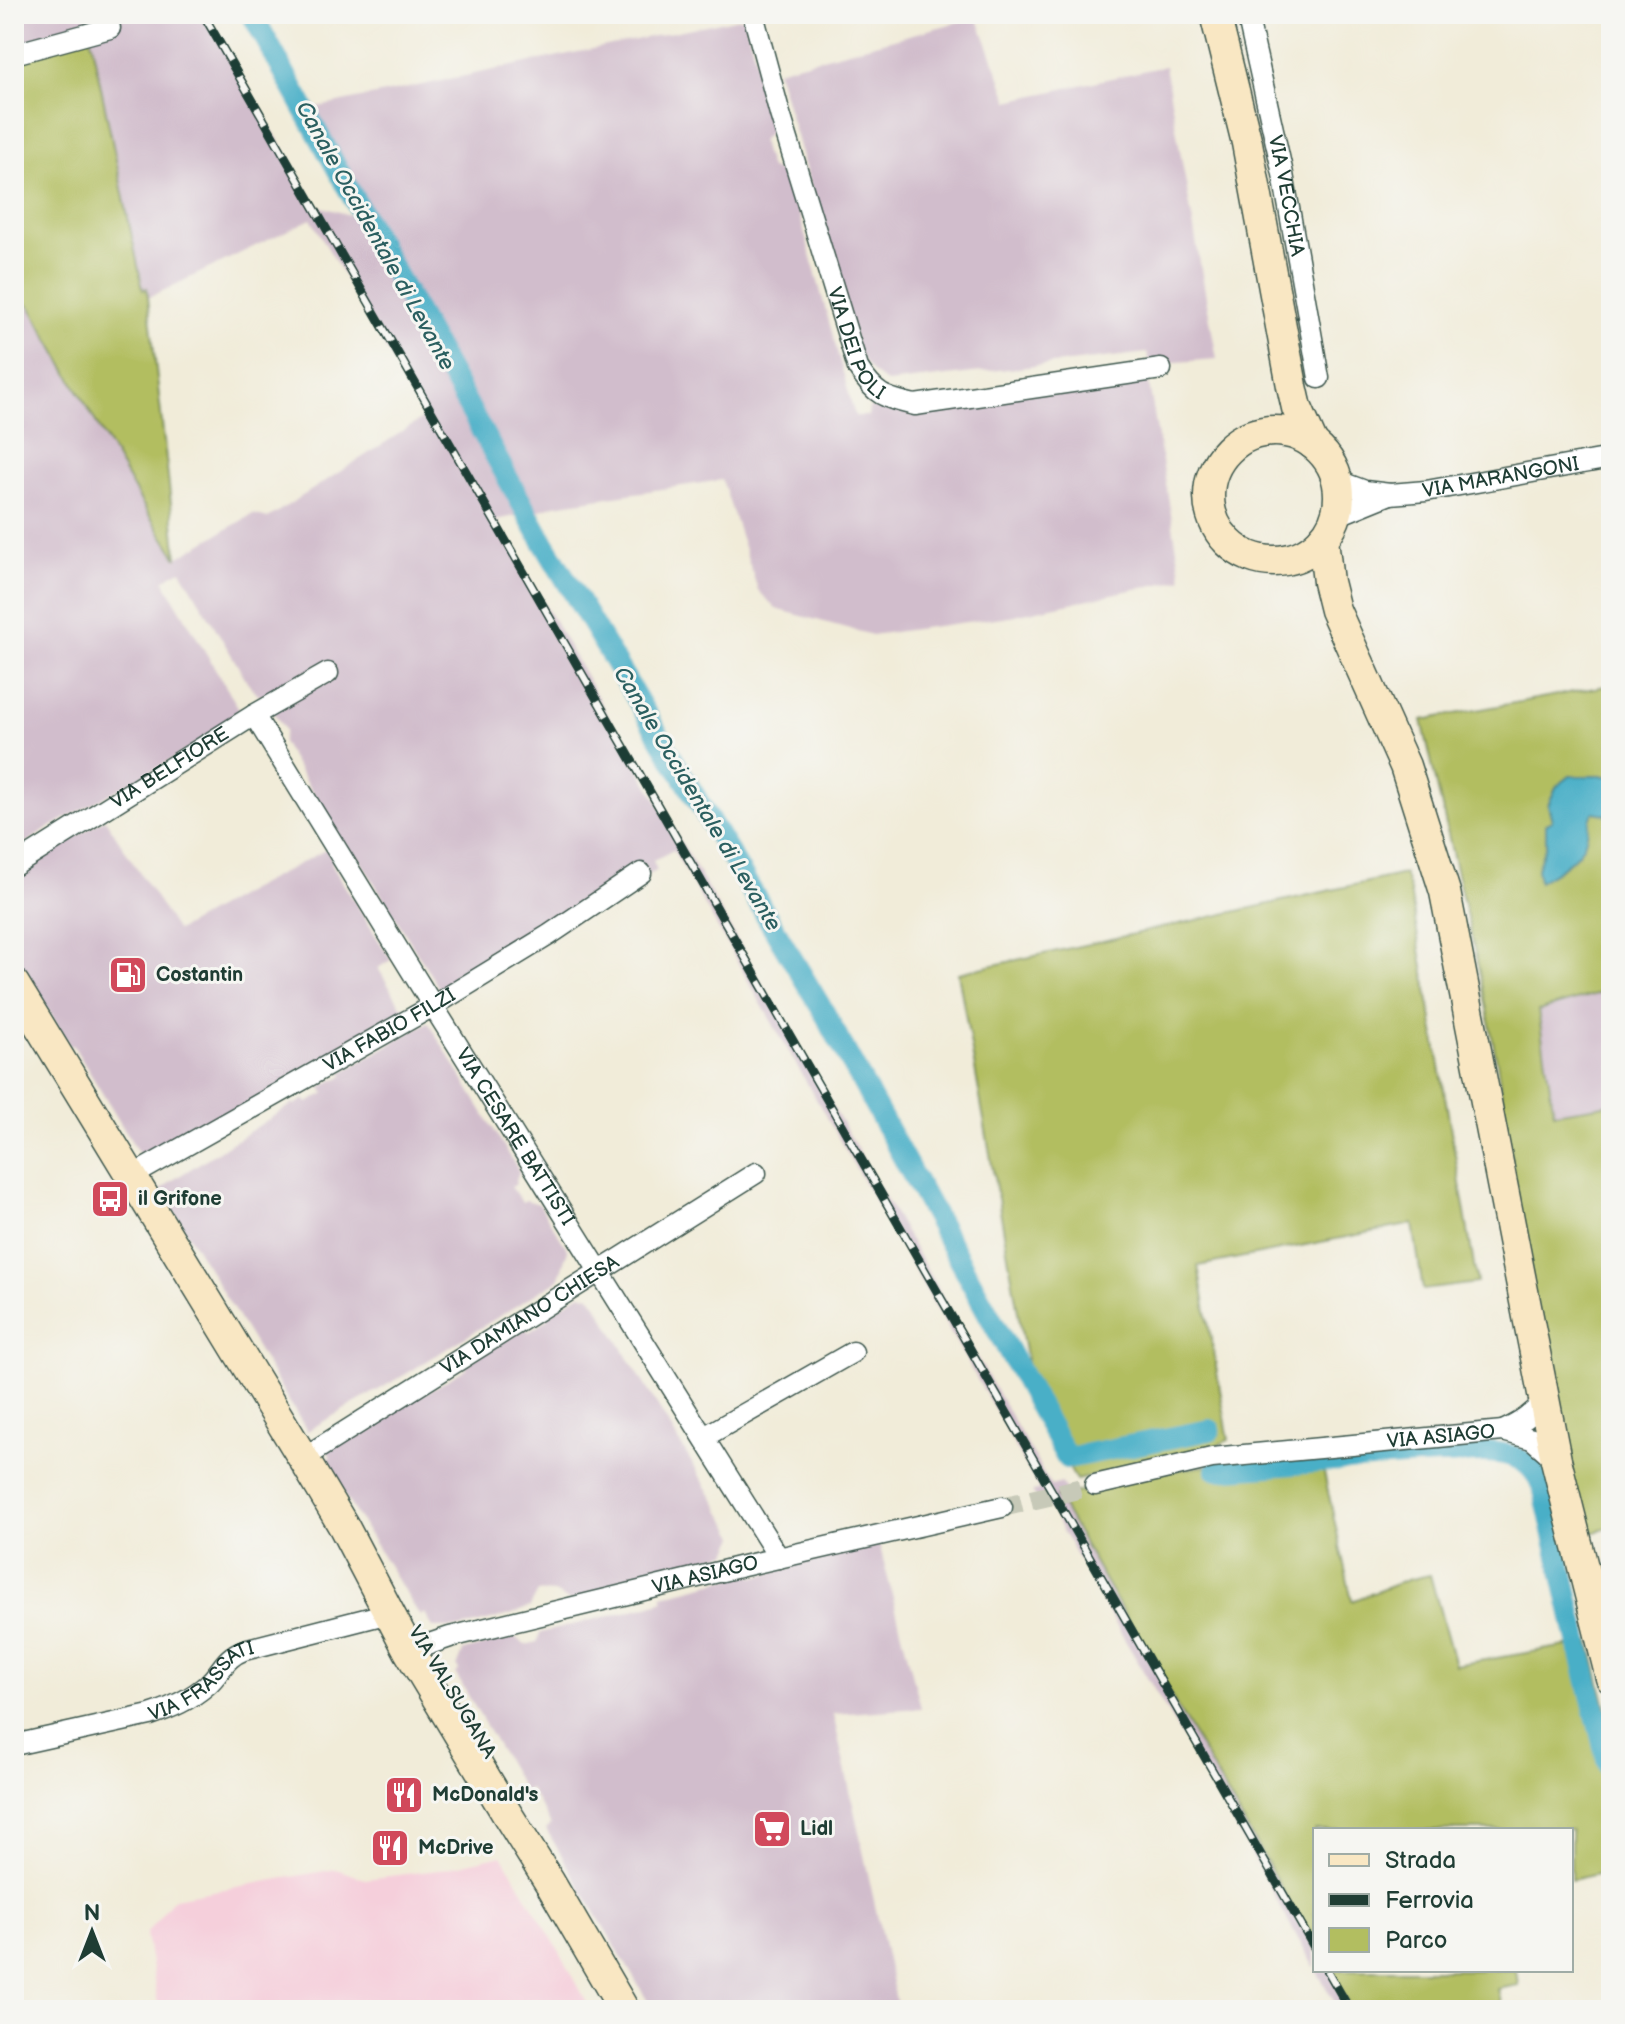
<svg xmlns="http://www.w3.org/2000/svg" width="1625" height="2024" viewBox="0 0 1625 2024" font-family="'Balsamiq Sans',sans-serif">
	<rect width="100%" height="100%" fill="#f6f6f2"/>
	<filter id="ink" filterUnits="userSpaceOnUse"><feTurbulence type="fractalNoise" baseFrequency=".0125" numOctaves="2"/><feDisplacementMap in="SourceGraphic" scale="16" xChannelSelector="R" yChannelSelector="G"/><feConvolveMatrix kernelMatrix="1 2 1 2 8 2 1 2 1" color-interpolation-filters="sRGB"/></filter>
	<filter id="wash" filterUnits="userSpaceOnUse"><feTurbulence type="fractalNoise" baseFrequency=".006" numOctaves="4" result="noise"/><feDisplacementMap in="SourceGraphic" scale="32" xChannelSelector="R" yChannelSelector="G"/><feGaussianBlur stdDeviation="1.8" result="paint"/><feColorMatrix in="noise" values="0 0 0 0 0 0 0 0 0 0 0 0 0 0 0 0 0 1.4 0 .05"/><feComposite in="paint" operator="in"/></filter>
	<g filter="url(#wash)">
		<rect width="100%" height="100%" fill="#f1ecd9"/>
		<polygon fill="#f5cfdb" points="502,1855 560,1952 591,2010 157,2010 158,2004 146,1934 174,1898 336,1869 365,1879 439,1870"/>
		<g fill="#d1bdcc">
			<polygon points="14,14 206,14 316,205 359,218 525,514 496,520 1051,1486 1062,1483 1067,1494 1057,1497 1315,1947 1315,1969 1255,1861 1102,1601 1045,1500 1039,1501 1032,1492 1039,1489 996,1412 673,850 653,861 657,870 454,994 440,990 357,855 351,858 282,742 285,730 266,701 251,688 181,570 163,580 242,714 176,757 54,825 14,850 14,306 25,303 30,306 147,512 177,558 253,514 268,518 425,417 311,219 148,298 147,289 143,290 14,56"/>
			<polygon points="744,17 774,128 761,140 770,169 788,173 855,416 868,416 869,408 872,407 924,405 1067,387 1069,394 1137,382 1148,378 1182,579 1010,616 872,635 776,609 758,590 722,480 555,505 538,511 314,108"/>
			<polygon points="977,17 1009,101 1165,66 1217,359 1150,364 1147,353 887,383 871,371 858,352 777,70"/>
			<polygon points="105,819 177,931 244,893 327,849 333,862 331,864 391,960 378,968 401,1006 409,1008 299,1079 147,1167 73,1045 70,1046 14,953 14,874"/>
			<polygon points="1611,993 1611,1104 1554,1113 1538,1011 1596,994"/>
			<polygon points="428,1022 519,1171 515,1185 511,1187 522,1202 526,1200 539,1204 568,1250 558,1280 406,1374 307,1431 161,1190 173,1180 293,1104 295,1105 305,1099 308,1103 325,1093 321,1087 335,1079 337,1080 344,1076 342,1073"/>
			<polygon points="580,1294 589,1295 593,1299 736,1536 728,1553 700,1560 698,1569 569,1601 555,1593 538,1592 530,1607 510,1615 460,1628 433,1628 425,1613 420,1616 323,1461 331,1457 326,1448 418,1389 423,1395 467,1368 465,1364 526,1328 529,1332 548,1319 546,1316"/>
			<polygon points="879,1543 921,1708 833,1714 898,2010 653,2010 546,1829 551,1825 530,1789 524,1791 455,1673 459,1671 457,1667 463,1651 515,1637 525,1645 537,1642 540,1633 641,1608 664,1601 662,1596 750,1573 755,1577 794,1567 794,1564"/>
			<polygon points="1316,1970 1329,1970 1352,2010 1301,2010 1335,2003"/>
		</g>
		<g fill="#b2be60" stroke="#687e4a" stroke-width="2">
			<polygon points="89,30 143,290 147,288 177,558 147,512 30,306 25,303 14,306 14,56"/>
			<polygon points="1611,685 1611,993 1596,994 1538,1011 1554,1113 1611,1104 1611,1527 1580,1537 1530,1283 1497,1063 1483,988 1422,720"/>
			<polygon points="1404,874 1410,891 1477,1283 1423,1290 1413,1224 1198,1266 1229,1440 1205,1451 1076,1480 1035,1408 958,973"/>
			<polygon points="1319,1450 1352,1601 1407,1580 1430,1575 1455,1665 1590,1642 1611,1727 1611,1871 1571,1880 1571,1830 1315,1830 1315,1947 1057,1497 1141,1475"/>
			<polygon points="1329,1970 1516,1970 1518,1985 1498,1989 1503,2010 1352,2010"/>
		</g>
		<path fill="#48afc7" stroke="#34767e" stroke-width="2" d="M1570,776H1611V820L1605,814L1594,812C1587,821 1589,833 1584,844C1575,862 1555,872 1539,882L1537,868L1546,845V824L1552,821L1548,805L1556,787Z"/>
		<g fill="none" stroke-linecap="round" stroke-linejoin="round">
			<g stroke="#48afc7" stroke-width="22">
				<polyline points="252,14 538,533 825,1014 1067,1458 1210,1430"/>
				<path d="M1217,1470C1291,1465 1366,1457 1440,1454C1461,1454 1487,1449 1508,1455C1526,1459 1535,1470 1543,1486L1581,1654L1611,1775"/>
			</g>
		</g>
	</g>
	<g filter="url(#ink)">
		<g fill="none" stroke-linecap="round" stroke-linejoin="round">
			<polyline stroke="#c7c9b8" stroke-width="20" stroke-dasharray="20 10" stroke-linecap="butt" points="1002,1507 1095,1485"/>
			<g stroke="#3e574d" stroke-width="23">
				<g id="minor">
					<path id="s1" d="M753,14L780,114L858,368C875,395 884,398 915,405L1161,369"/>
					<path id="s2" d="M1247,14L1283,174L1319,378"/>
					<polyline points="14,54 110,28"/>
					<path id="s3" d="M1338,481L1365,491L1390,494L1426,491L1611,458"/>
					<polyline points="1336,516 1390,494"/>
					<path id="s4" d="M254,715L433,1006L779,1558"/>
					<path id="s5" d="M14,866L254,715L328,673"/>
					<path id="s6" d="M132,1176L433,1006L549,935L641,873"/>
					<path d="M1503,1431C1520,1423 1533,1415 1544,1400"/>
					<polyline points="704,1437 853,1352"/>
					<path id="s7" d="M303,1458L756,1173"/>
					<path id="s8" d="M1095,1485L1212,1458L1503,1431L1532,1439L1556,1460"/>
					<path id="s9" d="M409,1651L450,1637L743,1566L1002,1507"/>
					<path id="s10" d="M14,1745L150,1715C171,1708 190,1700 207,1685C223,1671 223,1658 244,1650L389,1613"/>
				</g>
			</g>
			<g stroke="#3e574d" stroke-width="33">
				<g id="secondary">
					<polyline points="1215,14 1247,143 1292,386 1297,408 1313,444"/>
					<circle cx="1274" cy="496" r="65"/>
					<polyline points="1323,539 1328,582 1335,610 1405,766 1445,892 1556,1460 1611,1678"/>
					<polyline points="14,984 303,1458 344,1527 409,1651 507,1814 550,1883 624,2010"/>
				</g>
			</g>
			<use href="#minor" stroke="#fff" stroke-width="20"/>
			<use href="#secondary" stroke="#f9e7c3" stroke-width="30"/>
			<g stroke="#1f3d34" stroke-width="9">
				<g id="rail">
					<polyline points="203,14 1315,1949"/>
					<polyline points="1327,1970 1350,2010"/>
				</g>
			</g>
			<use href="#rail" stroke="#f6f6f2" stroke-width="6" stroke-dasharray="18" stroke-linecap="butt"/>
		</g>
	</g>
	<defs>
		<g id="fuel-square" transform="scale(2)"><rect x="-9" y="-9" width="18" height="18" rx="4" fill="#d1495b" stroke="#f6f6f2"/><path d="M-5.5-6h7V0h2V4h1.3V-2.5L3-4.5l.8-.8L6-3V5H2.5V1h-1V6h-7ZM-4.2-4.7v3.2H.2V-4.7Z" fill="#fff"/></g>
		<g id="bus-square" transform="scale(2)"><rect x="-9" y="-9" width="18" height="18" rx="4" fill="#d1495b" stroke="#f6f6f2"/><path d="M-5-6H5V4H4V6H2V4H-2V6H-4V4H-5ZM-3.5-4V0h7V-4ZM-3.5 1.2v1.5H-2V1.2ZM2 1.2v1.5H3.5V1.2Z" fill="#fff"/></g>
		<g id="restaurant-square" transform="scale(2)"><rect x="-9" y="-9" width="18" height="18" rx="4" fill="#d1495b" stroke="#f6f6f2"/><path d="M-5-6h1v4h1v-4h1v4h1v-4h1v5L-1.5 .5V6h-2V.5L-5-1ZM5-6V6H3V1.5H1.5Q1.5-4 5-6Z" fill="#fff"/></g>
		<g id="supermarket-square" transform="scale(2)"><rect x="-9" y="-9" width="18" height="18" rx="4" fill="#d1495b" stroke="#f6f6f2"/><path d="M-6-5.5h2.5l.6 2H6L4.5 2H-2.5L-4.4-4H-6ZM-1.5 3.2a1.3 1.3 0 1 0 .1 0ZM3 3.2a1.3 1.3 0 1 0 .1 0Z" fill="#fff"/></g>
	</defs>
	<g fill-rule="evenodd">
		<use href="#fuel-square" x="128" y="975"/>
		<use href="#bus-square" x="110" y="1199"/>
		<use href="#restaurant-square" x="404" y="1795"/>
		<use href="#supermarket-square" x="772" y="1829"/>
		<use href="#restaurant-square" x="390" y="1848"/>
	</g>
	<g text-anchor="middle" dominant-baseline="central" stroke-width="6" stroke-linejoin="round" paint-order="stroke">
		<g font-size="20" fill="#1f3d34" stroke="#f6f6f2">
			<text stroke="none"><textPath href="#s2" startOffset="186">VIA VECCHIA</textPath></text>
			<text stroke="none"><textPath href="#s1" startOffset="346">VIA DEI POLI</textPath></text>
			<text stroke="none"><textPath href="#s3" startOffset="166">VIA MARANGONI</textPath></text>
			<text stroke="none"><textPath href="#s5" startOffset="184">VIA BELFIORE</textPath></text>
			<text stroke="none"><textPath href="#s6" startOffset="296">VIA FABIO FILZI</textPath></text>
			<text stroke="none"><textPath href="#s4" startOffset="496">VIA CESARE BATTISTI</textPath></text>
			<text stroke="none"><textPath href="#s7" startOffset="268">VIA DAMIANO CHIESA</textPath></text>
			<text stroke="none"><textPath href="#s8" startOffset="350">VIA ASIAGO</textPath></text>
			<text stroke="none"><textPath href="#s9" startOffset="306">VIA ASIAGO</textPath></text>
			<text stroke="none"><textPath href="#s10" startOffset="202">VIA FRASSATI</textPath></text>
			<text transform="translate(452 1692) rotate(59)">VIA VALSUGANA</text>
		</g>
		<g font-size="20" font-weight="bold" fill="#1f3d34" stroke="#f6f6f2" text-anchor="start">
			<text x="156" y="975">Costantin</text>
			<text x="138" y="1199">il Grifone</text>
			<text x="432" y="1795">McDonald's</text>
			<text x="800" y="1829">Lidl</text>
			<text x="418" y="1848">McDrive</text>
		</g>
		<g font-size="22" font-style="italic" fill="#2b5f60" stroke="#f6f6f2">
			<text transform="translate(375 236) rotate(61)">Canale Occidentale di Levante</text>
			<text transform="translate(697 799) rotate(59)">Canale Occidentale di Levante</text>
		</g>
	</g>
	<rect width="1625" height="2024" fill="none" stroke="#f6f6f2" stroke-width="48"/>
	<rect x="1313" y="1828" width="260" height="144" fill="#f6f6f2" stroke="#a0aca6" stroke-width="2"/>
	<rect x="1329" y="1854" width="40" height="12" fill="#f9e7c3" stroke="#a0aca6" stroke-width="2"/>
	<text x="1385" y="1868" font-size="24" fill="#1f3d34">Strada</text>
	<rect x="1329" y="1894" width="40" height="12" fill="#1f3d34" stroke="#a0aca6" stroke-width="2"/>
	<text x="1385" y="1908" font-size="24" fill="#1f3d34">Ferrovia</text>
	<rect x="1329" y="1928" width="40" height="24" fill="#b2be60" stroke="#a0aca6" stroke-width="2"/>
	<text x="1385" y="1948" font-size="24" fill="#1f3d34">Parco</text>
	<g transform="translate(92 1932)" stroke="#f6f6f2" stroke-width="6" paint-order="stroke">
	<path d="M0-6L14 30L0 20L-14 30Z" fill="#1f3d34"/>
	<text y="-12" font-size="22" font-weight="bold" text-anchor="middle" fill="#1f3d34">N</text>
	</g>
</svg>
